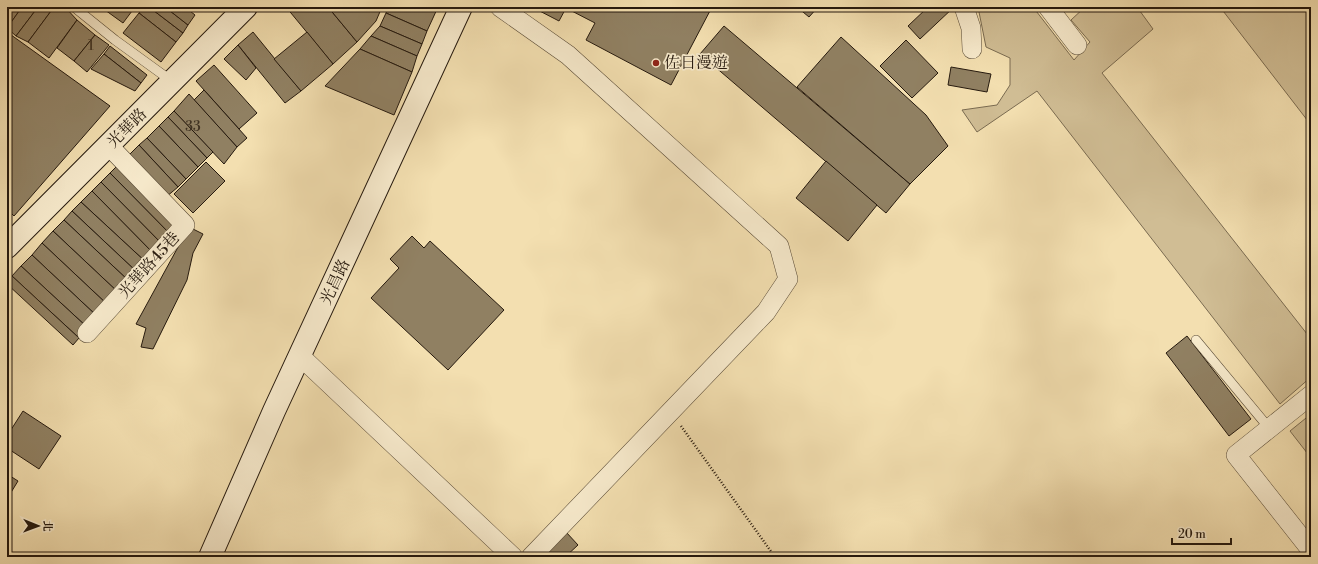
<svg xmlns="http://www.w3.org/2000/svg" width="1318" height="564" viewBox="0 0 1318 564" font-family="'Libre Bodoni','Noto Serif TC',serif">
	<rect width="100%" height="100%" fill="#f3dfb0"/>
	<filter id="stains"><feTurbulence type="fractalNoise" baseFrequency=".005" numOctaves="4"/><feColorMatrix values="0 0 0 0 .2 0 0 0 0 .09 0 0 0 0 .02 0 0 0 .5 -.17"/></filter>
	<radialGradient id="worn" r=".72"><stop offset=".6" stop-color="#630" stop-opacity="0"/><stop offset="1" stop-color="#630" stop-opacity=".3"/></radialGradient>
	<g fill="#d0bd94" stroke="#7a6b51">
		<polygon points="978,7 1033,7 1074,60 1090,42 1071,20 1085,7 1137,7 1153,29 1102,73 1311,339 1311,377 1280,404 1037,91 977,132 962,110 997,105 1010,85 1010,58 986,47"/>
		<polygon points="1220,7 1311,7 1311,125"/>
		<polygon points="1311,414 1311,458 1290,431"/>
	</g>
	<g fill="#908062" stroke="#25190e">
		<polygon points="7,7 22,7 7,28"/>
		<polygon points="22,7 38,7 16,36 7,28"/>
		<polygon points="38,7 54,7 28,42 16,36"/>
		<polygon points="54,7 65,7 77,20 49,58 28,42"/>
		<polygon points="107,7 135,7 123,23 105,10"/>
		<polygon points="143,7 149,7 183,33 176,42 139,13"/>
		<polygon points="149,7 165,7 188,25 183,33"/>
		<polygon points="165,7 185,7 195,15 188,25"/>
		<polygon points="286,7 328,7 357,42 333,64"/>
		<polygon points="328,7 382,7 376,21 357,42"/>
		<polygon points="388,7 438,7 427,31 386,13"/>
		<polygon points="532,7 712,7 671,85 586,40 595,23 566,8 559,21"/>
		<polygon points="797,7 818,7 809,17"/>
		<polygon points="928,7 954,7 920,39 908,26"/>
		<polygon points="139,13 176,42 161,62 123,33"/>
		<polygon points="386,13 427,31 422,44 380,26"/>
		<polygon points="77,20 95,35 74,61 57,48"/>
		<polygon points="380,26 422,44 417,56 371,36"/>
		<polygon points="724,26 910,184 886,213 700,54"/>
		<polygon points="7,32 110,106 14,216 7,209"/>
		<polygon points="253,32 301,91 285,103 238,45"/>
		<polygon points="307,32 333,64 301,91 274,59"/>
		<polygon points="95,35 109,45 87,72 74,61"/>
		<polygon points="371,36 417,56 412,72 360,49"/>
		<polygon points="841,37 926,115 948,146 910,184 797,87"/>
		<polygon points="906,40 938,73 912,98 880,66"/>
		<polygon points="238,45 256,68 246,80 224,59"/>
		<polygon points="110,46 147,75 141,83 104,54"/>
		<polygon points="360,49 412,72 394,115 325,86"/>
		<polygon points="104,54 141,83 135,91 91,69"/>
		<polygon points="214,65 257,113 239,129 196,81"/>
		<polygon points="951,67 991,74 987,92 948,85"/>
		<polygon points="204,90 247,138 237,147 194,100"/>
		<polygon points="189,94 237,147 224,164 174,111"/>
		<polygon points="174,111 213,152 207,158 168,117"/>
		<polygon points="168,117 207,158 198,167 159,126"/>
		<polygon points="159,126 198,167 186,179 147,138"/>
		<polygon points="147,138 186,179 178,187 139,145"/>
		<polygon points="139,145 178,187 166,197 126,158"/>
		<polygon points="826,161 877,205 848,241 796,198"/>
		<polygon points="206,162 225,181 193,213 174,194"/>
		<polygon points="118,165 179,227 171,235 110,173"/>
		<polygon points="110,173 171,235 162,244 101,182"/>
		<polygon points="101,182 162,244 153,253 92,191"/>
		<polygon points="92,191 153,253 148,264 81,202"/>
		<polygon points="81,202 148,264 138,273 72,211"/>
		<polygon points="72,211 138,273 130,282 64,220"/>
		<polygon points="64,220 130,282 120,294 53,231"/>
		<polygon points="189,227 203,234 193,253 187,280 153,349 141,347 146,328 136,324"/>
		<polygon points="53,231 120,294 109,306 42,243"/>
		<polygon points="412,236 424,248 430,241 504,310 448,370 371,298 399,268 390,259"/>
		<polygon points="42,243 109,306 98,317 32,255"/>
		<polygon points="32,255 98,317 88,328 21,266"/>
		<polygon points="21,266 88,328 79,338 12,276"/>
		<polygon points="12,276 79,338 73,345 7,284 7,281"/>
		<polygon points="1187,336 1251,419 1229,436 1166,353"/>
		<polygon points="23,411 61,436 39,469 7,448 7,436"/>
		<polygon points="7,474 18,481 7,499"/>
		<polygon points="566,532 578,545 565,557 541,557"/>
	</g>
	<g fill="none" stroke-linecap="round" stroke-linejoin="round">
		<g stroke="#584a36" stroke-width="10">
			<g id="lane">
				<polyline points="74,7 115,40 173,82"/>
				<polyline points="1196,340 1269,428"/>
			</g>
		</g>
		<g stroke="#584a36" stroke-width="20">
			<g id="street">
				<polyline points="500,7 568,55 779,246 788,279 766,312 531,557"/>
				<polyline points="964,7 971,28 972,49"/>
				<polyline points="1048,7 1077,45"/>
				<polyline points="87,333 185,225 109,146"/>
				<polyline points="300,356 513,557"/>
				<polyline points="1311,395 1236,455 1311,550"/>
			</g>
		</g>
		<g stroke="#25190e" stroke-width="24">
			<g id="secondary">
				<polyline points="7,247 246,7"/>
				<polyline points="210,557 274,411 461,7"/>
			</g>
		</g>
		<polyline stroke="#25190e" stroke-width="2.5" stroke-dasharray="1 2" stroke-linecap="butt" points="681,426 775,557"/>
		<use href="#lane" stroke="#f7eacc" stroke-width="9"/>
		<use href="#street" stroke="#f7eacc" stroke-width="19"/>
		<use href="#secondary" stroke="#f7eacc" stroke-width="22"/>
	</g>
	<circle fill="#8f2418" stroke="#f7eacc" stroke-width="1.5" cx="656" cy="63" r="4"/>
	<g text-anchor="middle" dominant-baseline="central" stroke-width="3.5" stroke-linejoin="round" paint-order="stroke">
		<g font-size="14" fill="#403323">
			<text x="91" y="46">1</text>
			<text x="193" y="127">33</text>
		</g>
		<g font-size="16" fill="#25190e" stroke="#f7eacc" text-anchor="start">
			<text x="664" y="63">佐日漫遊</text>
		</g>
		<g font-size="16" fill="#25190e" stroke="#f7eacc">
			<text transform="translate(127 128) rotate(-45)">光華路</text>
			<text transform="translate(149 265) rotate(-48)">光華路45巷</text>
			<text transform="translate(335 282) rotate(-65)">光昌路</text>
		</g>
	</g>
	<rect width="1318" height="564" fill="none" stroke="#f3dfb0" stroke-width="24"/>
	<rect x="8" y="8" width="1302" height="548" fill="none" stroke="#25190e" stroke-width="2"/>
	<rect x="12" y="12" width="1294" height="540" fill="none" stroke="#25190e"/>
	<g transform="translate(38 526) rotate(91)" stroke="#f7eacc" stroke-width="3" paint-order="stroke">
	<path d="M0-3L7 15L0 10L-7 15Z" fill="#25190e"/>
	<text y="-6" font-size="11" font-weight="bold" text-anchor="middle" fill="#25190e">北</text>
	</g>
	<path d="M1172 538v6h59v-6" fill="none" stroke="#25190e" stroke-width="2"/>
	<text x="1178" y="538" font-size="12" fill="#25190e" stroke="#f7eacc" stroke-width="3" paint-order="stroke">20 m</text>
	<rect width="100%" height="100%" filter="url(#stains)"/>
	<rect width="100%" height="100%" fill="url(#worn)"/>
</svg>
